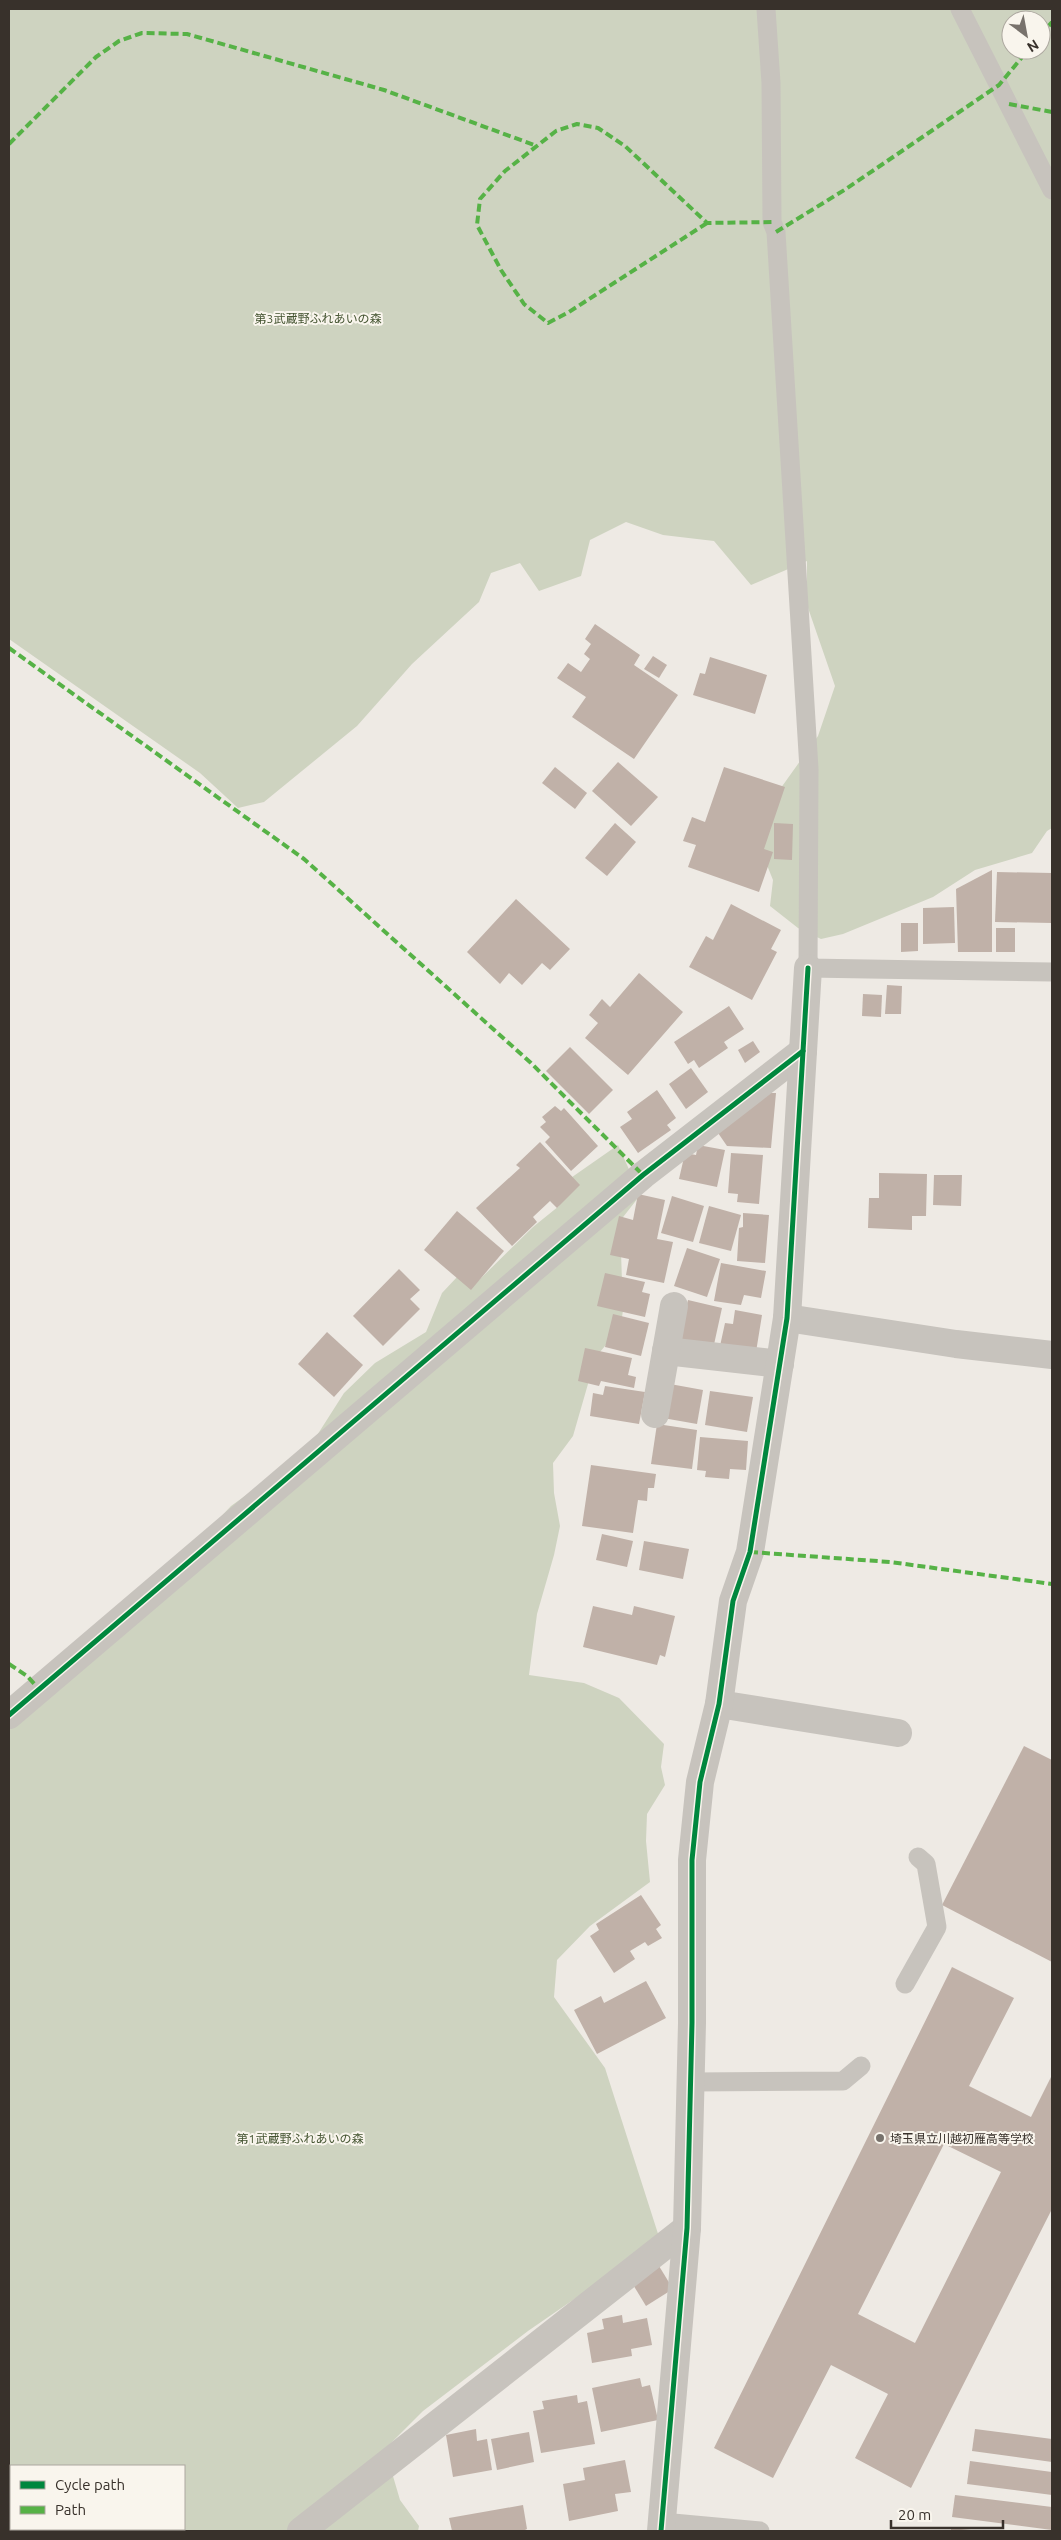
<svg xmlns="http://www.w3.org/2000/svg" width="1061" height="2540" viewBox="0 0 1061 2540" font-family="Ubuntu,'Noto Sans JP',sans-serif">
	<rect width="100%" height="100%" fill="#eeeae4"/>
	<g fill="#ced3c0" fill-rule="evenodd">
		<path d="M9,9H1052V828L1047,831L1032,853L975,870L933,897L843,934L821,939L798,928L770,906L773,880L756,838L773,799L818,736L835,686L807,605V561L751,585L714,541L663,535L626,522L590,540L581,576L539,591L520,563L491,573L479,602L412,664L357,726L264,802L238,808L200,773L9,639ZM1011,20H1041V50H1011Z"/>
		<path d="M618,1145L632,1176L638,1198L620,1221L622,1282L625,1297L622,1317L614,1335L600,1352L590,1377L573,1436L553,1463L554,1493L560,1526L554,1555L537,1614L529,1675L584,1683L619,1698L664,1744L661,1767L665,1785L647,1814L646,1841L650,1882L590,1926L557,1960L554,1997L605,2068L660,2240L528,2331L423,2411L385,2449L400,2500L419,2526L418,2531H9V1723L179,1561L231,1506L307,1451L344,1393L375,1363L426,1332L442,1293L458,1276L476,1283L533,1227L559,1206L565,1182ZM11,2466H184V2529H11Z"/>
	</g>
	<g fill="#c0b1a8" fill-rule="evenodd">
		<polygon points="595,624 640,655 634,665 678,695 634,759 572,717 586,697 557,678 568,663 581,672 590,659 584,654 591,644 585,639"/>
		<polygon points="653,656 667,665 659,678 644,669"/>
		<polygon points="710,657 767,675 755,714 693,695 700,673 705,674"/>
		<polygon points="618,762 658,797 631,826 592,791"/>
		<polygon points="555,767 587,793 575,809 542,783"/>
		<polygon points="724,767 785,787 764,849 773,852 759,892 688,867 696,845 683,841 692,817 705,822"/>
		<polygon points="615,823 636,842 607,876 585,858"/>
		<polygon points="774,823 793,824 792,860 774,859"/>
		<polygon points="992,870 992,952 958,952 956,889"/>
		<polygon points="997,872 1052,873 1052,923 995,922"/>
		<polygon points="516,899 570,949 550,970 542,963 522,985 509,973 500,984 467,952"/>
		<polygon points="731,904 781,930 771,949 777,952 752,1000 689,967 706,936 713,940"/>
		<polygon points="954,907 955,943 923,944 923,908"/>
		<polygon points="901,923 918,923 918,951 901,952"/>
		<rect x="996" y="928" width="19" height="24"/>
		<polygon points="639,973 683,1012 628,1075 585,1038 598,1023 589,1015 602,999 610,1007"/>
		<polygon points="887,985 902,986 901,1014 885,1014"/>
		<polygon points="863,994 882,995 881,1017 862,1016"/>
		<polygon points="729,1006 744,1029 724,1042 728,1048 699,1068 694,1060 688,1064 674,1042"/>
		<polygon points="753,1041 760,1052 745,1063 738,1050"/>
		<polygon points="570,1047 613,1090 589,1114 546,1071"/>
		<polygon points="691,1068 708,1092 686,1109 669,1084"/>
		<polygon points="657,1090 676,1118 667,1125 671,1130 638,1153 620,1127 632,1119 627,1112"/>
		<polygon points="766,1093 776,1093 771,1148 727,1146 716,1130"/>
		<polygon points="555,1106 561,1111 564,1108 598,1146 571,1171 545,1142 550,1137 540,1127 546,1122 542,1117"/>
		<polygon points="540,1142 580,1185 557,1208 550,1201 533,1217 537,1222 512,1246 476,1208 520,1168 516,1165"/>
		<polygon points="698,1145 725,1150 717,1187 679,1179 685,1153 696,1155"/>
		<polygon points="731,1153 763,1155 759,1204 737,1202 738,1194 728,1193"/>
		<polygon points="879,1173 927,1174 926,1216 912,1216 912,1230 868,1228 869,1198 879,1198"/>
		<polygon points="934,1175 962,1175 961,1206 933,1205"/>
		<polygon points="638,1194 665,1200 657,1239 673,1242 664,1283 626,1275 629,1259 610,1255 619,1216 633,1220"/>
		<polygon points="672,1196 704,1206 693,1242 661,1233"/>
		<polygon points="709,1206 741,1215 731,1251 699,1243"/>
		<polygon points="457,1211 504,1251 471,1290 424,1250"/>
		<polygon points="743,1213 769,1215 765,1263 737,1261 739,1228 743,1227"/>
		<polygon points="687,1248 720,1259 707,1297 674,1286"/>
		<polygon points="721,1263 766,1271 761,1298 744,1295 741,1305 714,1301"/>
		<polygon points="399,1269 420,1290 410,1299 420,1309 383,1346 353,1316"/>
		<polygon points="605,1273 645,1282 642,1292 650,1294 645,1317 597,1306"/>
		<polygon points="688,1300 722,1308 713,1349 678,1341"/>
		<polygon points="735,1310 762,1315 756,1352 720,1346 725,1323 733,1324"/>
		<polygon points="613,1314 649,1323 641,1356 605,1347"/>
		<polygon points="327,1332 363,1365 334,1397 298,1364"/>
		<polygon points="585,1348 632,1358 628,1375 636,1377 634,1388 601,1381 599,1386 578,1381"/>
		<polygon points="670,1384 703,1390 697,1424 663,1418"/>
		<polygon points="605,1386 645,1392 639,1424 590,1416 593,1393 603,1395"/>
		<polygon points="710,1391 753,1397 747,1432 705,1425"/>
		<polygon points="657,1424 697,1430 692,1469 651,1464"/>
		<polygon points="700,1437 748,1441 746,1470 730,1469 729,1479 705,1477 706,1471 697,1470"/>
		<polygon points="591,1465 656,1474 654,1488 648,1488 647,1501 638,1500 633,1533 582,1526"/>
		<polygon points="602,1534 633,1541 627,1567 596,1560"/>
		<polygon points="644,1541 689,1549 683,1579 639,1570"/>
		<polygon points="593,1606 632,1615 634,1606 675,1616 665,1657 660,1655 657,1665 583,1647"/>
		<polygon points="1024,1746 1052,1760 1052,1962 942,1905"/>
		<polygon points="641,1895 661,1925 656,1929 662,1938 648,1946 645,1942 630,1951 635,1959 614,1973 590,1936 599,1930 596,1924"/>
		<path d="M952,1967L1014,1998L969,2086L1031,2117L1052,2075V2209L911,2488L855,2458L888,2394L831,2365L773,2478L714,2448ZM944,2144L1001,2172L915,2343L858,2314Z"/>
		<polygon points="646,1981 666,2018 597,2054 574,2010 601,1996 604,2003"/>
		<polygon points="659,2266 673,2289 646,2306 632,2283"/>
		<polygon points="622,2315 623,2323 647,2318 652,2345 631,2349 632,2356 592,2363 587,2333 604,2329 602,2319"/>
		<polygon points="640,2378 642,2387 650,2385 658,2420 601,2432 592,2388"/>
		<polygon points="577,2395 578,2403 587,2401 595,2444 541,2453 533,2411 544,2409 542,2401"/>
		<polygon points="476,2429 477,2441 487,2439 492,2470 453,2477 446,2435"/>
		<polygon points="975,2429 1052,2439 1052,2462 972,2451"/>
		<polygon points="529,2432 534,2462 497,2470 491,2439"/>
		<polygon points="625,2460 631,2492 615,2494 618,2511 569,2521 563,2484 585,2480 583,2468"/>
		<polygon points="970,2461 1052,2472 1052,2495 967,2484"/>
		<polygon points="955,2495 1052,2507 1052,2530 952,2517"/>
		<polygon points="523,2505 527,2529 523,2531 452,2531 449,2518"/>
		<polygon points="951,2528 971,2530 971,2531 951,2531"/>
	</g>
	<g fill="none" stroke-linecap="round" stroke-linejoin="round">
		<g stroke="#c7c3bd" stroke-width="19">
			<polyline points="766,9 771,83 772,222 776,232 809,769 808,968 1052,972"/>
			<polyline points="960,9 1052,190"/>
			<polyline points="905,1984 937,1927 926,1864 918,1857"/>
			<polyline points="691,2082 843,2081 861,2066"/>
			<polyline points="662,2522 760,2531"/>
		</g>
		<g stroke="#c7c3bd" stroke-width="28">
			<polyline points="787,1318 956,1344 1052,1355"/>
			<polyline points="666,1351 780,1364"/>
			<polyline points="655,1414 674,1306"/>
			<polyline points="719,1704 898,1733"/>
			<polyline points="9,1715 643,1175 803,1051"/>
			<polyline points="301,2531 687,2228"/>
			<polyline points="661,2531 687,2228 692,2023 692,1860 700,1782 719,1704 733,1601 750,1552 787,1318 808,968"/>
		</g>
		<g stroke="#56b246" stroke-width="4" stroke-dasharray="8 4" stroke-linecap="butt">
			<polyline points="1041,35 1052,22"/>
			<polyline points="1009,104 1052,112"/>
			<polyline points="9,144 96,57 119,41 142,33 187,34 384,90 537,146"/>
			<polyline points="707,223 569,312 548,323 524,304 501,270 477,225 480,199 505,171 556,131 577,124 598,128 625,146 707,223 772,222"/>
			<polyline points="776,232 846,189 999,85 1028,50"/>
			<polyline points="9,648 304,859 531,1063 643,1175"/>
			<polyline points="750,1552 890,1562 1052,1584"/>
			<polyline points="9,1664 27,1676 40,1690"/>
		</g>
		<g stroke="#f9f5ed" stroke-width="8">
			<g id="cycleway">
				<polyline points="9,1715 643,1175 803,1051"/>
				<polyline points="661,2531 687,2228 692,2023 692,1860 700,1782 719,1704 733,1601 750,1552 787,1318 808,968"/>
			</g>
		</g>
		<use href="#cycleway" stroke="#00873e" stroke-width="5"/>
	</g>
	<circle fill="#78726c" stroke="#f9f5ed" stroke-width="2" cx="880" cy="2138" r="5"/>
	<g text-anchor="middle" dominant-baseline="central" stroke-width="4" stroke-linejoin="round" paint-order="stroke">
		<g font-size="12" fill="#445431" stroke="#f9f5ed">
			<text x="318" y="318">第3武蔵野ふれあいの森</text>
			<text x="300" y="2138">第1武蔵野ふれあいの森</text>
		</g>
		<g font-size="12" fill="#38312b" stroke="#f9f5ed" text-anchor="start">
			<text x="890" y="2138">埼玉県立川越初雁高等学校</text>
		</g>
	</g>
	<rect width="1061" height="2540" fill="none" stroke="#38312b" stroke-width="20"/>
	<rect x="10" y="2465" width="175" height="65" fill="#f9f5ed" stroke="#aca79f"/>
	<rect x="20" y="2481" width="25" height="8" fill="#00873e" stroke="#aca79f"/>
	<text x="55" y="2490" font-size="15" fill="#38312b">Cycle path</text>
	<rect x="20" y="2506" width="25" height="8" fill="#56b246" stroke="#aca79f"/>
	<text x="55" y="2515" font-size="15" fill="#38312b">Path</text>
	<g transform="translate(1026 35) rotate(148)"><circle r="24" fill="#f9f5ed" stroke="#aca79f"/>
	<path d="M0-4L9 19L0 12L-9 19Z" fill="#78726c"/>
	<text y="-8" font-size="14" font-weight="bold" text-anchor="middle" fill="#38312b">N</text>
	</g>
	<path d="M891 2520v8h112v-8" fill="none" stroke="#38312b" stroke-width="2.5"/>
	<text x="898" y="2520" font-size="15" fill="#38312b" stroke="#f9f5ed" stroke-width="4" paint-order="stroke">20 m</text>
</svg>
